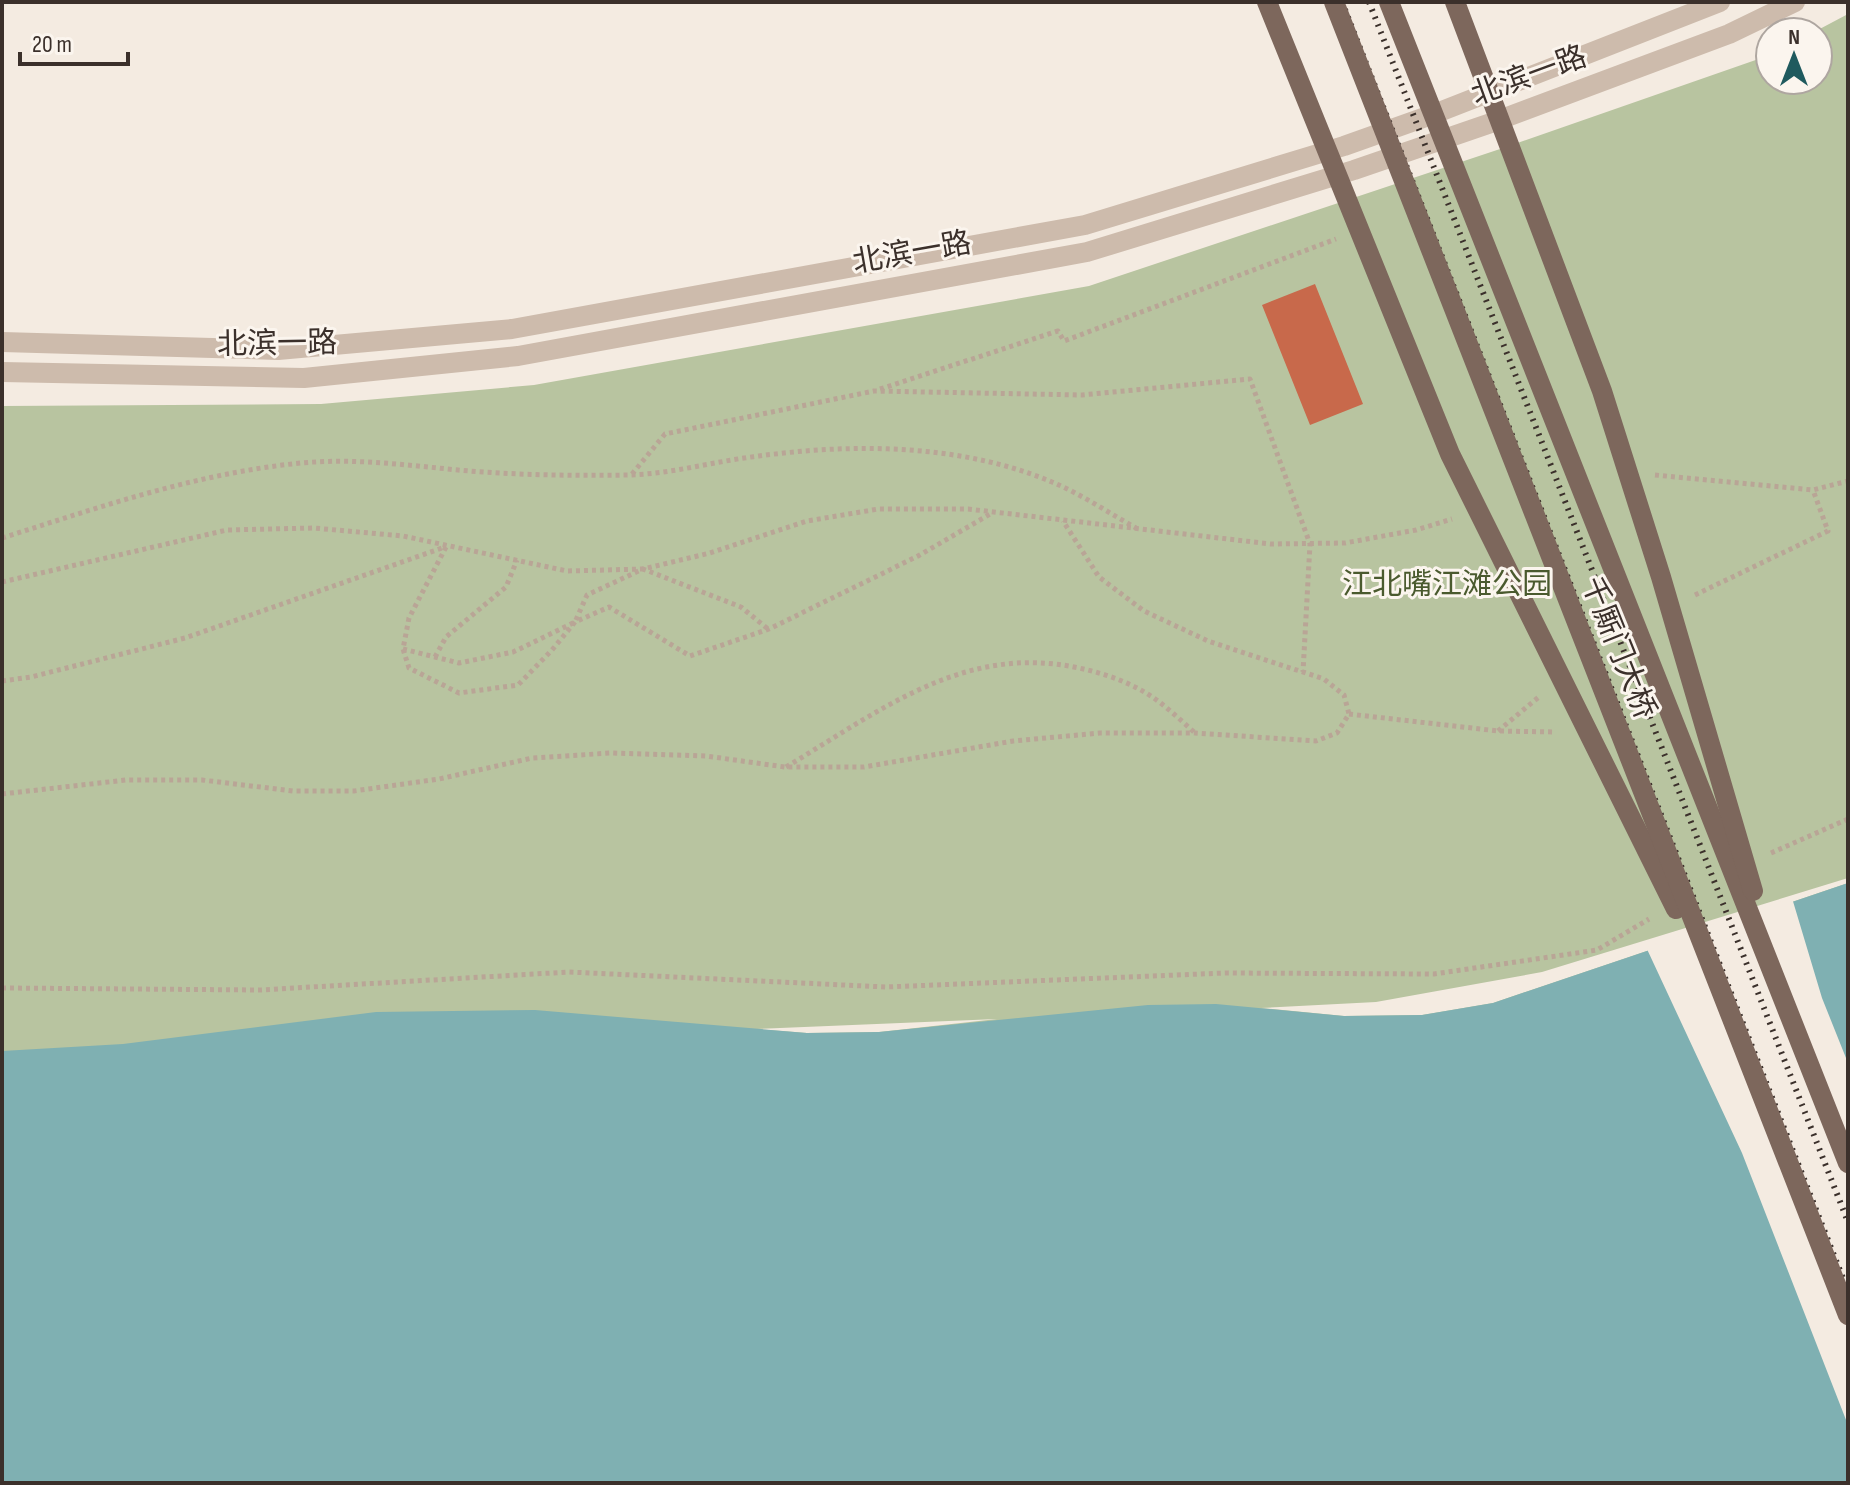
<svg xmlns="http://www.w3.org/2000/svg" width="1850" height="1485" viewBox="0 0 1850 1485" font-family="'Sofia Sans Condensed','Noto Sans SC',sans-serif">
	<rect width="100%" height="100%" fill="#f4ebe1"/>
	<path fill="#b8c4a0" fill-rule="evenodd" d="M1848,14V878L1542,972L1376,1002L1261,1008L1344,1016L1422,1015L1493,1003L1848,883V1483H2V406L321,404L534,385L1089,286L1500,149L1770,55V80H1818V32H1814ZM997,1019L879,1032L807,1033L757,1029Z"/>
	<polygon fill="#7fb0b2" points="1848,883 1848,1483 2,1483 2,1051 123,1044 376,1012 535,1010 807,1033 879,1032 1148,1005 1216,1004 1344,1016 1422,1015 1493,1003"/>
	<polygon fill="#f4ebe1" points="1792,898 1822,998 1848,1063 1848,1425 1742,1153 1646,947"/>
	<polygon fill="#c8694b" points="1315,284 1363,404 1310,425 1262,305"/>
	<g fill="none" stroke-linecap="round" stroke-linejoin="round">
		<g stroke="#b9a596" stroke-width="5" stroke-dasharray="4 4" stroke-linecap="butt">
			<polyline points="880,389 1058,331 1064,341 1336,239"/>
			<polyline points="632,474 665,434 874,391 1082,395 1250,379 1310,544 1303,672"/>
			<polyline points="1655,475 1813,490 1848,481"/>
			<path d="M2,538C100,507 198,473 301,463C354,458 406,465 458,470C514,475 571,476 628,475C672,474 715,461 759,456C855,443 961,444 1052,482C1081,494 1109,513 1136,528"/>
			<polyline points="446,547 409,618 403,649 409,668 459,693 518,685 552,650 575,622 609,607 690,656 769,629 918,556 992,513"/>
			<polyline points="2,582 227,530 314,528 403,536 567,571 643,569 710,553 807,521 878,509 968,509 1271,544 1345,543 1416,530 1452,519"/>
			<polyline points="1695,595 1828,531 1813,490"/>
			<polyline points="403,649 459,663 513,652 575,622 587,595 643,569 741,607 768,629"/>
			<polyline points="435,657 446,637 506,587 517,560"/>
			<polyline points="2,681 31,677 185,638 445,547"/>
			<polyline points="1349,714 1498,731 1556,732"/>
			<polyline points="1498,731 1540,696"/>
			<path d="M786,767C880,711 964,643 1079,668C1107,674 1135,684 1158,701C1171,711 1183,722 1195,733"/>
			<polyline points="2,794 126,780 202,780 293,791 354,791 439,779 532,758 611,753 706,756 785,767 864,767 1013,741 1100,733 1195,733 1316,741 1337,733 1349,714 1344,695 1324,679 1208,641 1144,611 1099,577 1063,521"/>
			<polyline points="1771,853 1848,819"/>
			<polyline points="2,988 260,990 569,972 886,987 1225,973 1434,974 1597,950 1649,919"/>
		</g>
		<g stroke="#cdbbac" stroke-width="20">
			<polyline points="2,342 278,350 512,329 1085,225 1344,146 1434,114 1720,2"/>
			<polyline points="2,372 304,378 518,356 1087,252 1354,170 1491,123 1729,34 1795,2"/>
		</g>
		<g stroke="#3b302b" stroke-width="6" stroke-dasharray="2 6" stroke-linecap="butt">
			<polyline points="1342,2 1848,1291"/>
			<polyline points="1369,2 1848,1222"/>
		</g>
		<g stroke="#7d675c" stroke-width="20">
			<polyline points="1267,2 1450,454 1676,909"/>
			<polyline points="1334,2 1848,1315"/>
			<polyline points="1389,2 1848,1163"/>
			<polyline points="1455,2 1602,391 1661,577 1753,891"/>
		</g>
	</g>
	<g text-anchor="middle" dominant-baseline="central" stroke-width="6" stroke-linejoin="round" paint-order="stroke">
		<g font-size="30" fill="#3b302b" stroke="#fbf5ee">
			<text transform="translate(1529 76) rotate(-20)">北滨一路</text>
			<text transform="translate(912 253) rotate(-10)">北滨一路</text>
			<text transform="translate(277 344) rotate(-1)">北滨一路</text>
			<text transform="translate(1618 648) rotate(68)">千厮门大桥</text>
		</g>
		<g font-size="30" fill="#4a5a2e" stroke="#fbf5ee">
			<text x="1447" y="585">江北嘴江滩公园</text>
		</g>
	</g>
	<rect width="1850" height="1485" fill="none" stroke="#3b302b" stroke-width="8"/>
	<g transform="translate(1794 56)"><circle r="38" fill="#fbf5ee" stroke="#aea6a0" stroke-width="2"/>
	<path d="M0-6L14 30L0 20L-14 30Z" fill="#1f5a5e"/>
	<text y="-12" font-size="22" font-weight="bold" text-anchor="middle" fill="#3b302b">N</text>
	</g>
	<path d="M20 52v12h108v-12" fill="none" stroke="#3b302b" stroke-width="4"/>
	<text x="32" y="52" font-size="24" fill="#3b302b" stroke="#fbf5ee" stroke-width="6" paint-order="stroke">20 m</text>
</svg>
